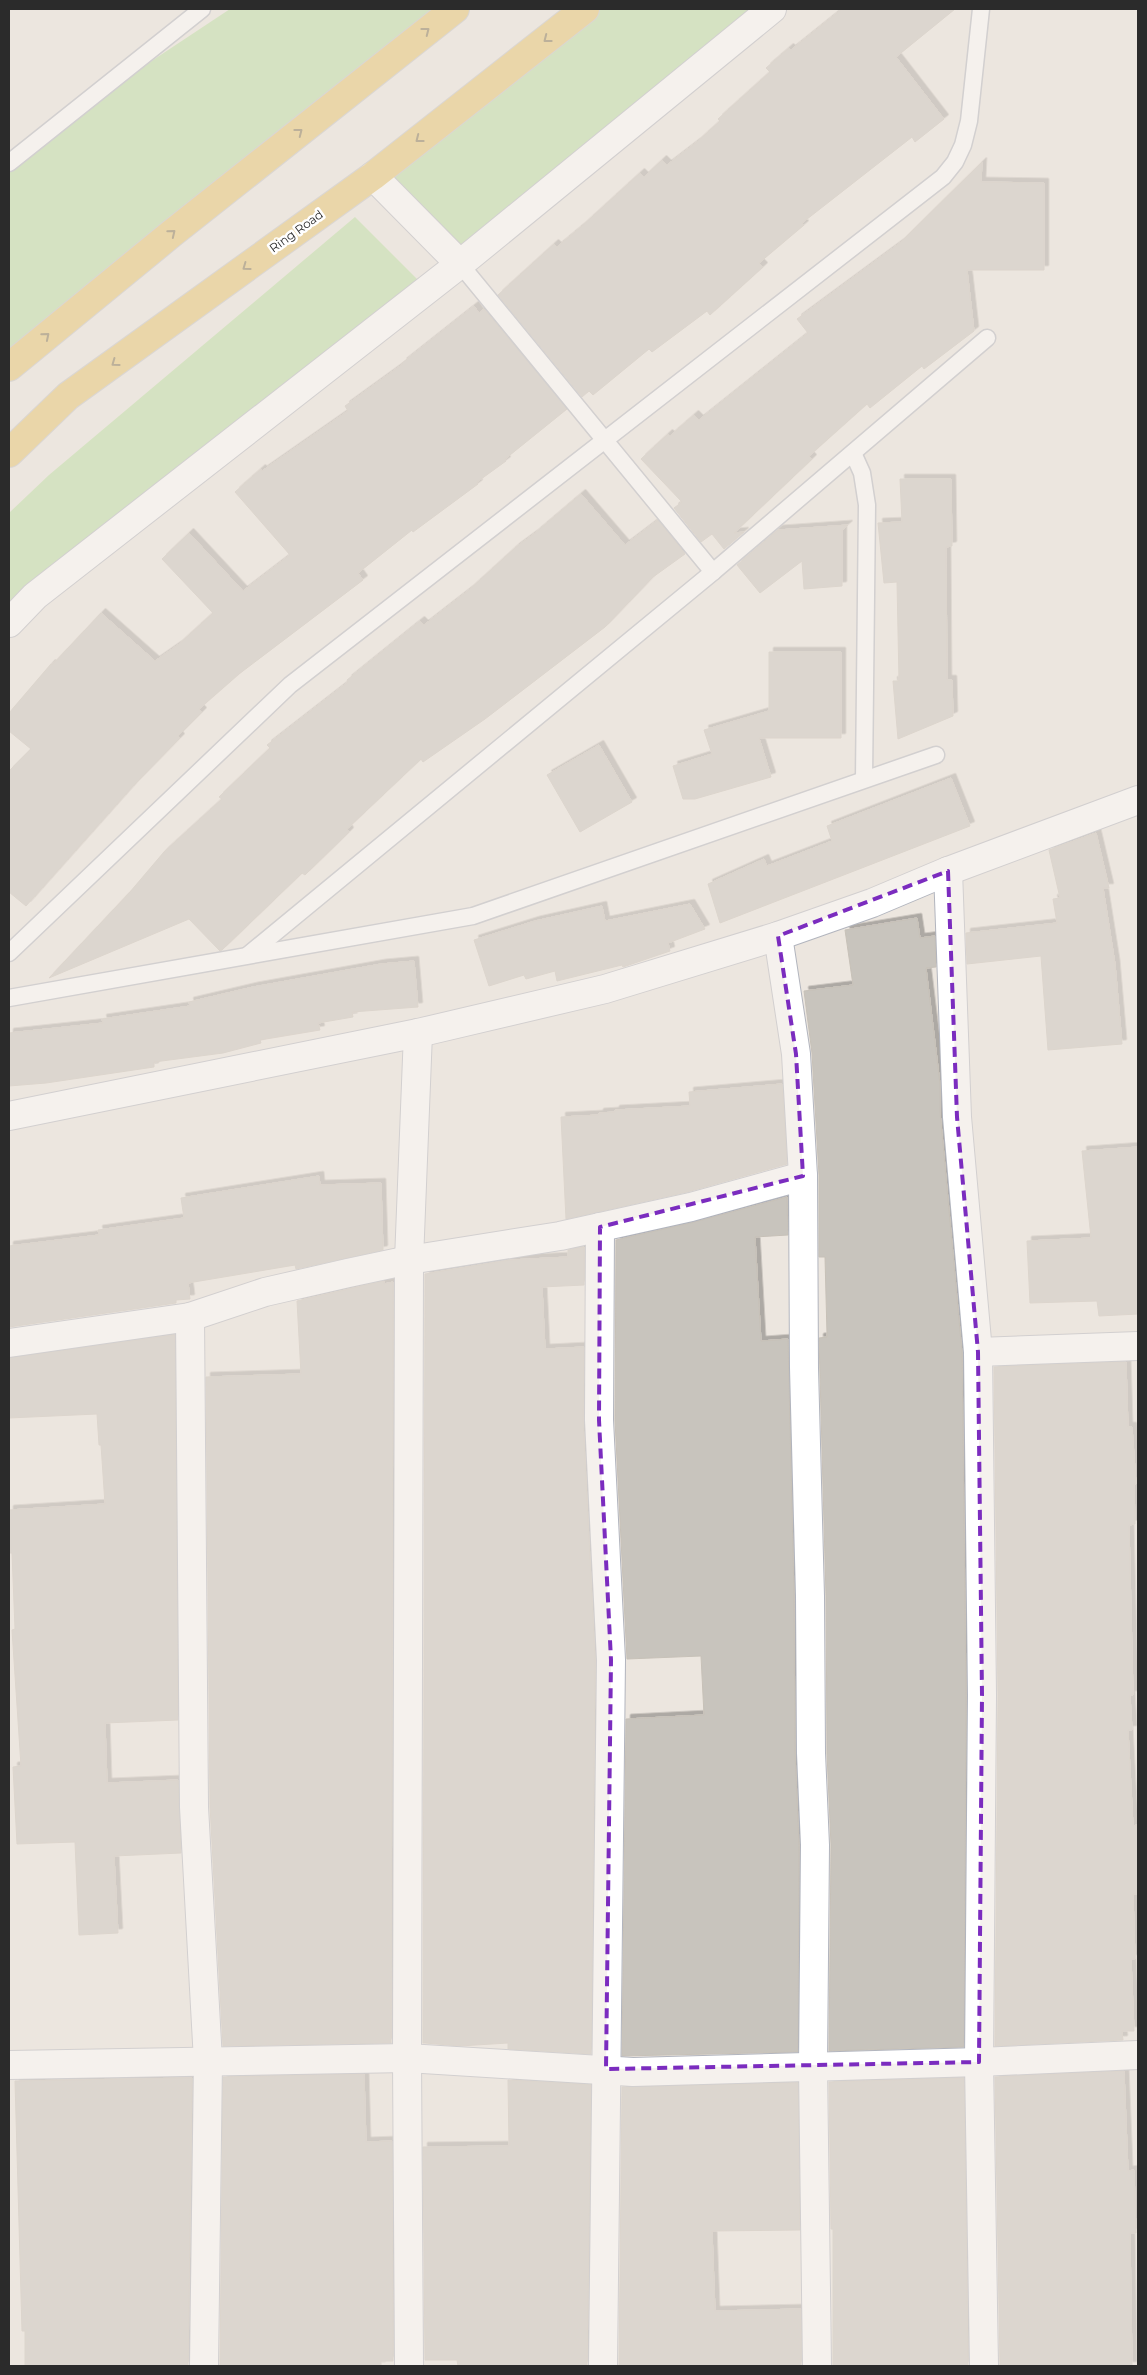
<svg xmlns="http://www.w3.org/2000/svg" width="1147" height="2375" viewBox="0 0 1147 2375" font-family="Montserrat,sans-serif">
	<defs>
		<filter id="shadow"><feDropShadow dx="4.5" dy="-4.5" stdDeviation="0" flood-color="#0004"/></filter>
	</defs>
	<rect width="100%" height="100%" fill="#ece6df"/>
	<g fill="#b8de9f">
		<polygon points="230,9 455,9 9,367 9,163 58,123"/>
		<polygon points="585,9 772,9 460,264 373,176"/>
		<polygon points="355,217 427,289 9,623 9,513 49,475"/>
	</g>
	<g fill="#c8c4bd" stroke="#c7c1b8" filter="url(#shadow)">
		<polygon points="842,9 955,9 896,57 944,119 915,142 912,137 802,223 804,225 759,263 763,267 710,315 707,311 652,352 649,349 593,395 589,391 582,397 498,295 554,244 557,247 581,227 640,173 644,177 662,160 667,165 697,142 720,121 718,119 770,72 766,68 789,48 791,50"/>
		<polygon points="982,162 981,182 1044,183 1044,270 967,270 974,331 924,369 922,366 870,408 867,404 809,456 812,459 734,533 744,532 724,549 712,534 701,542 674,508 682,502 641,459 668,434 670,436 694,415 699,420 808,333 797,319 900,243"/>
		<polygon points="474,306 479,313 484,309 567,409 505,459 506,461 477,482 478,484 413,532 412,530 358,573 363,580 239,674 199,709 202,712 178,736 180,738 133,786 26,906 9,892 9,771 31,749 9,731 9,713 51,664 52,665 101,613 155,661 178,645 213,613 162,559 189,533 243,591 290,555 235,492 261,469 262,471 348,411 345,406 403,364 402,363"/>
		<polygon points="900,479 951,479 952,546 946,547 947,680 952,680 953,716 898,739 893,681 899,681 897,582 884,583 878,523 902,522"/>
		<polygon points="581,494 625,545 658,520 685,554 653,577 605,627 485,719 423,762 421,759 347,829 349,832 305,875 302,873 222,950 220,951 189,919 49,978 130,892 164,852 222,799 219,797 270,748 267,745 348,682 347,680 420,621 424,625 469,590 515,548 534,534"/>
		<polygon points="848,525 842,530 842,586 804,589 802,561 760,593 737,565 778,530"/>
		<polygon points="769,652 841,652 841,738 759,738 771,777 695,799 683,799 673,766 712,754 704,730 769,711"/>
		<polygon points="599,745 632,802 580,832 547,775"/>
		<polygon points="951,778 970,826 720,923 708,884 764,859 767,866 832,841 827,826"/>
		<polygon points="1096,833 1109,888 1103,888 1115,964 1122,1044 1048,1050 1041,956 967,964 966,933 1057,923 1053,899 1060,898 1049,850"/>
		<polygon points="690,904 705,929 668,943 670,951 623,967 622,965 557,981 555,971 526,979 524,975 489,986 474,940 535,921 602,906 605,921"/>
		<polygon points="917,918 920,938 935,936 936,967 926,968 940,1084 940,1112 962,1353 966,1695 964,2047 829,2051 831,1845 827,1753 826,1596 819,1338 827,1337 827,1334 825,1257 819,1257 819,1175 812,1053 804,991 853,985 845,930"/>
		<polygon points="414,961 418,1007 352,1012 353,1017 318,1023 320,1030 260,1040 261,1043 223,1053 154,1062 154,1067 46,1083 9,1086 9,1033 103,1023 102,1019 190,1006 189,1002 253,987 381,964"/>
		<polygon points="782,1084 787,1164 687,1192 566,1219 561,1117 599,1115 599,1113 615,1112 615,1110 690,1106 689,1092"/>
		<polygon points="1138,1147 1138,1314 1099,1316 1097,1301 1030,1303 1027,1241 1091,1238 1082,1151"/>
		<polygon points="319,1176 320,1185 381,1183 383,1250 296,1269 295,1265 188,1283 190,1299 176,1300 176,1303 9,1327 9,1246 99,1235 98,1230 184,1218 181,1198"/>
		<polygon points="787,1197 788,1235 755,1237 761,1341 788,1339 794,1596 795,1753 799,1845 798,2052 622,2056 626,1719 704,1715 701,1656 627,1659 615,1420 616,1240 695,1222"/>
		<polygon points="584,1247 584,1285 542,1287 545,1349 584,1347 583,1421 595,1660 591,2054 508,2049 508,2043 460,2046 425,2043 423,2043 425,1274 510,1260 568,1257 568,1250"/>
		<polygon points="384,1281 384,1284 393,1282 391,2043 223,2046 210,1806 206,1377 301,1374 297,1301"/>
		<polygon points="175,1335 178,1720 105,1723 107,1783 178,1780 181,1853 114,1856 118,1933 79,1935 75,1842 17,1844 13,1767 21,1766 12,1630 15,1629 12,1553 9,1553 9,1510 105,1504 101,1445 99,1445 97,1414 9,1418 9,1358"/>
		<polygon points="1126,1362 1128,1427 1132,1427 1136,1484 1134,1484 1135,1524 1129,1525 1133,1695 1130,1695 1132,1730 1128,1730 1133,1826 1137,1825 1138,1857 1138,1894 1133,1894 1135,1959 1131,1959 1134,2031 1122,2031 1123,2040 995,2046 998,1695 994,1367"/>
		<polygon points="1124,2071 1128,2171 1134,2170 1136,2233 1130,2233 1132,2366 1000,2366 995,2077"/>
		<polygon points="364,2074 366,2142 392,2141 393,2361 381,2361 381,2366 220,2366 223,2077"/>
		<polygon points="192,2078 188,2366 25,2366 25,2331 22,2331 15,2081"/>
		<polygon points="964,2078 968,2366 833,2366 833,2229 831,2229 829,2082"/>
		<polygon points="508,2080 591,2085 587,2366 458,2366 457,2360 425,2360 423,2147 509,2146"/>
		<polygon points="798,2083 800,2230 712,2231 715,2311 801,2309 801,2366 619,2366 622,2087"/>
	</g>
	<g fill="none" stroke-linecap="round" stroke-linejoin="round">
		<g stroke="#b2b5be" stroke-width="19">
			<g id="service">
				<polyline points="9,163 202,9"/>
				<polyline points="460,264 713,572 987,338"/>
				<polyline points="853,453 862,473 867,505 864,779"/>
				<polyline points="9,953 290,685 943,177 955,162 963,145 969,121 981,9"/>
				<polyline points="248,955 713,572"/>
				<polyline points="9,998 473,916 936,755"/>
			</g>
		</g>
		<g stroke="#b2b5be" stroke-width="30">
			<g id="minor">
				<polyline points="373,176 460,264"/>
				<polyline points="9,623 35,596 460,264 772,9"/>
				<polyline points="948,871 957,1117 978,1352 982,1695 979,2062 984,2366"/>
				<polyline points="778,936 796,1054 803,1176"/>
				<polyline points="9,1116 418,1033 605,989 778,936 872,903 948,871 1138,800"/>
				<polyline points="600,1227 599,1420 611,1660 603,2366"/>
				<polyline points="190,1317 194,1807 208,2061 204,2366"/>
				<polyline points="9,1343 190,1317 265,1292 348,1273 409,1260 560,1236 691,1207 803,1176 804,1368 810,1596 811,1753 815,1845 813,2067 817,2366"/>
				<polyline points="978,1352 1138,1346"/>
				<polyline points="9,2065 407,2058 633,2072 979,2062 1138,2055"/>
				<polyline points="409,2366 407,2058 409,1260 418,1033"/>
			</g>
		</g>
		<g stroke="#c4c4c4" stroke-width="30">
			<g id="primary">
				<polyline points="9,367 171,234 455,9"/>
				<polyline points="9,453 68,396 373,176 585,9"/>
			</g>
		</g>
		<use href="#service" stroke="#fff" stroke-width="16"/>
		<use href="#minor" stroke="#fff" stroke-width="28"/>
		<use href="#primary" stroke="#e7c469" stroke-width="28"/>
	</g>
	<defs><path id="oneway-chevron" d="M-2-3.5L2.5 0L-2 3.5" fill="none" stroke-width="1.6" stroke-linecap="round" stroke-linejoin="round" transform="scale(1.25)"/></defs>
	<g stroke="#807047">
		<use href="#oneway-chevron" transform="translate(426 31) rotate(-38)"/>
		<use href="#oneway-chevron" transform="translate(547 39) rotate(142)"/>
		<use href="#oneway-chevron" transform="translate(299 132) rotate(-38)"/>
		<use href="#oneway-chevron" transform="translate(419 139) rotate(142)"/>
		<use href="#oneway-chevron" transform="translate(172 233) rotate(-39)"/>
		<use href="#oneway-chevron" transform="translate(246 267) rotate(144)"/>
		<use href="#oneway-chevron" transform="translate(46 336) rotate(-40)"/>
		<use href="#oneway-chevron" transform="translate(115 363) rotate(144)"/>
	</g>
	<path d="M0 0H1147V2375H0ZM948,871L957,1117L978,1352L982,1695L979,2062L606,2069L611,1660L599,1420L600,1227L803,1176L796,1054L778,936Z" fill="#ece6df" fill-opacity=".55" fill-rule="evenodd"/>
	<path fill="none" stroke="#7b2cbf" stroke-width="4" stroke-dasharray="10 6" stroke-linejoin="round" d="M948,871L957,1117L978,1352L982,1695L979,2062L606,2069L611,1660L599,1420L600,1227L803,1176L796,1054L778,936Z"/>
	<g text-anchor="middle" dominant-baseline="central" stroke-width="5" stroke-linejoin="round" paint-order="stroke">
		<g font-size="12" fill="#2b2b2b" stroke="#fff">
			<text transform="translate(296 231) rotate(-36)">Ring Road</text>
		</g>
	</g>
	<rect width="1147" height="2375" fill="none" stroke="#2b2b2b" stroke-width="20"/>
</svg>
